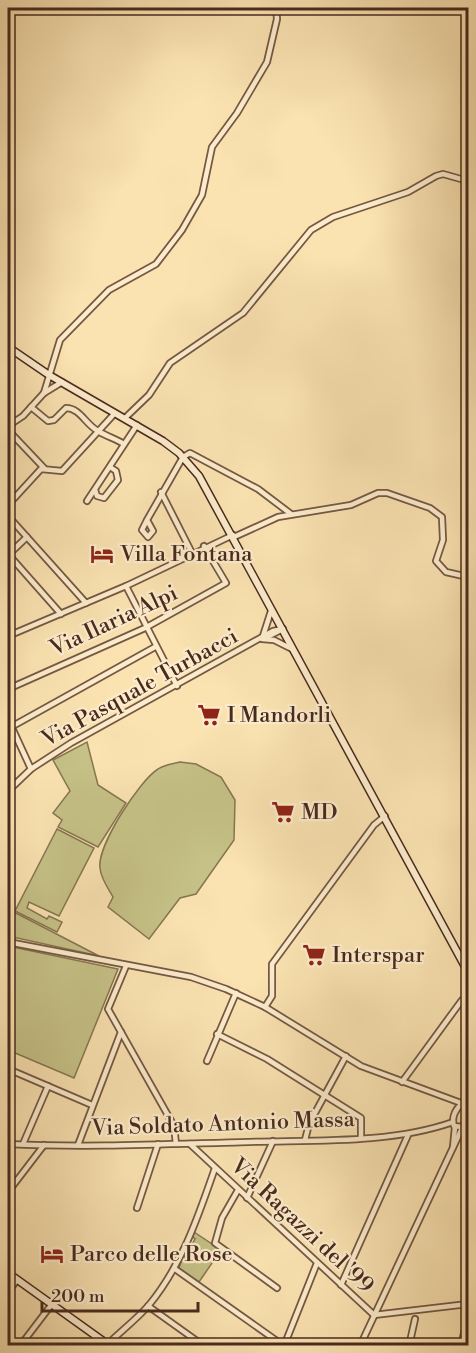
<svg xmlns="http://www.w3.org/2000/svg" width="476" height="1353" viewBox="0 0 476 1353" font-family="'Libre Bodoni',serif">
	<rect width="100%" height="100%" fill="#fae2b1"/>
	<filter id="stains"><feTurbulence type="fractalNoise" baseFrequency=".00333" numOctaves="4"/><feColorMatrix values="0 0 0 0 .2 0 0 0 0 .09 0 0 0 0 .02 0 0 0 .5 -.17"/></filter>
	<radialGradient id="worn" r=".72"><stop offset=".6" stop-color="#630" stop-opacity="0"/><stop offset="1" stop-color="#630" stop-opacity=".3"/></radialGradient>
	<g fill="#c5c187" stroke="#867652" stroke-width="1.5">
		<polygon points="87,742 98,785 126,803 98,847 58,827 62,820 53,813 70,791 53,760"/>
		<path d="M180,762L196,764L221,777L235,800L234,840L196,894L180,898L149,939L108,907L113,897C108,888 101,879 100,868C97,846 139,781 158,769C164,765 172,764 180,762Z"/>
		<polygon points="57,829 94,848 59,916 29,902 27,908 47,919 49,916 62,922 57,932 15,911"/>
		<polygon points="14,912 99,956 8,936 8,917"/>
		<polygon points="8,946 118,969 74,1078 8,1050"/>
		<polygon points="194,1232 221,1250 199,1282 179,1268 183,1256 185,1257 195,1239 192,1236"/>
	</g>
	<g fill="none" stroke-linecap="round" stroke-linejoin="round">
		<g stroke="#745843" stroke-width="8">
			<g id="street">
				<polyline points="44,393 62,382"/>
				<path d="M31,407L48,421L54,420L66,408C80,408 86,425 98,431C106,436 116,439 124,444"/>
				<polyline points="125,418 149,395 170,363 243,313 311,230 333,217 408,192 436,176 443,174 468,181"/>
				<polyline points="8,426 23,416 44,393 60,340 109,290 156,264 182,230 202,195 212,147 237,113 267,62 277,19 276,8"/>
				<polyline points="8,430 44,468"/>
				<polyline points="95,490 97,496 104,498 118,480 116,471 110,467"/>
				<polyline points="161,492 192,553"/>
				<polyline points="87,501 137,425"/>
				<polyline points="8,505 41,469 62,471 115,413"/>
				<polyline points="8,516 86,603"/>
				<polyline points="147,520 153,531 148,537 142,530 147,520 183,457 190,453 258,489 291,514"/>
				<polyline points="234,537 278,517 351,505 378,493 387,493 430,508 442,517 443,540 436,561 446,572 468,577"/>
				<polyline points="8,554 61,614"/>
				<polyline points="8,555 27,537"/>
				<polyline points="126,586 177,686"/>
				<polyline points="8,636 126,586 233,535"/>
				<polyline points="263,636 271,611"/>
				<polyline points="267,637 283,629"/>
				<polyline points="262,639 274,640 292,649"/>
				<polyline points="8,689 145,628 226,583 204,546"/>
				<polyline points="8,719 31,769"/>
				<polyline points="11,727 155,647"/>
				<polyline points="8,791 31,769 71,743 273,631 283,629"/>
				<polyline points="8,942 191,977 226,989 265,1007 361,1066 461,1103"/>
				<polyline points="126,966 108,1009 174,1126 176,1144"/>
				<polyline points="265,1007 272,996 272,964 374,825 385,816"/>
				<polyline points="217,1034 267,1059 361,1118 361,1137"/>
				<polyline points="207,1061 236,993"/>
				<polyline points="8,1069 92,1105"/>
				<polyline points="402,1082 462,1000 468,996"/>
				<path d="M468,1106L463,1103C456,1108 451,1117 454,1126L462,1127L468,1116"/>
				<polyline points="305,1140 309,1124 346,1056"/>
				<path d="M8,1144C88,1148 169,1144 249,1142C314,1140 391,1144 453,1122"/>
				<polyline points="23,1144 48,1086"/>
				<polyline points="190,1144 374,1315 468,1304"/>
				<polyline points="78,1145 121,1032"/>
				<polyline points="453,1147 455,1127"/>
				<polyline points="238,1190 222,1218 215,1243 277,1288"/>
				<polyline points="8,1192 44,1145"/>
				<polyline points="247,1198 273,1141"/>
				<polyline points="137,1208 158,1144"/>
				<polyline points="175,1269 284,1346"/>
				<polyline points="341,1285 408,1135"/>
				<polyline points="8,1292 17,1280"/>
				<polyline points="148,1306 204,1346"/>
				<polyline points="468,1326 465,1320 468,1316"/>
				<path d="M108,1344C121,1331 137,1319 149,1305C182,1265 198,1217 215,1168"/>
				<polyline points="20,1346 52,1304"/>
				<polyline points="284,1346 317,1263"/>
				<polyline points="360,1346 464,1124"/>
				<polyline points="409,1346 415,1319"/>
				<polyline points="461,1346 466,1325"/>
			</g>
		</g>
		<g stroke="#482a1e" stroke-width="9">
			<g id="secondary">
				<polyline points="8,347 49,375 163,441 179,453 199,476 468,972"/>
				<polyline points="8,1273 110,1346"/>
			</g>
		</g>
		<use href="#street" stroke="#fceccc" stroke-width="4.5"/>
		<use href="#secondary" stroke="#fceccc" stroke-width="6"/>
	</g>
	<defs>
		<g id="hotel-bare" transform="scale(1.8)"><path d="M-6-4.5h1.5V1H6V5H4.5V3h-9V5H-6ZM-4 0a1.8 1.8 0 1 1 3.6 0ZM.5 0V-2.5h3Q6-2.5 6 0Z" fill="#8f2418" stroke="#fceccc" stroke-width="2.5" paint-order="stroke"/></g>
		<g id="supermarket-bare" transform="scale(1.8)"><path d="M-6-5.5h2.5l.6 2H6L4.5 2H-2.5L-4.4-4H-6ZM-1.5 3.2a1.3 1.3 0 1 0 .1 0ZM3 3.2a1.3 1.3 0 1 0 .1 0Z" fill="#8f2418" stroke="#fceccc" stroke-width="2.5" paint-order="stroke"/></g>
	</defs>
	<g fill-rule="evenodd">
		<use href="#hotel-bare" x="102" y="554"/>
		<use href="#supermarket-bare" x="209" y="715"/>
		<use href="#supermarket-bare" x="283" y="812"/>
		<use href="#supermarket-bare" x="314" y="955"/>
		<use href="#hotel-bare" x="52" y="1254"/>
	</g>
	<g text-anchor="middle" dominant-baseline="central" stroke-width="4.5" stroke-linejoin="round" paint-order="stroke">
		<g font-size="22" fill="#482a1e" stroke="#fceccc" text-anchor="start">
			<text x="120" y="554">Villa Fontana</text>
			<text x="227" y="715">I Mandorli</text>
			<text x="301" y="812">MD</text>
			<text x="332" y="955">Interspar</text>
			<text x="70" y="1254">Parco delle Rose</text>
		</g>
		<g font-size="22" fill="#482a1e" stroke="#fceccc">
			<text transform="translate(114 621) rotate(-25)">Via Ilaria Alpi</text>
			<text transform="translate(140 688) rotate(-29)">Via Pasquale Turbacci</text>
			<text transform="translate(223 1124) rotate(-2)">Via Soldato Antonio Massa</text>
			<text transform="translate(302 1226) rotate(43)">Via Ragazzi del '99</text>
		</g>
	</g>
	<rect width="476" height="1353" fill="none" stroke="#fae2b1" stroke-width="30"/>
	<rect x="9" y="9" width="458" height="1335" fill="none" stroke="#482a1e" stroke-width="3"/>
	<rect x="15" y="15" width="446" height="1323" fill="none" stroke="#482a1e" stroke-width="1.5"/>
	<path d="M42 1302v9h156v-9" fill="none" stroke="#482a1e" stroke-width="3"/>
	<text x="51" y="1302" font-size="18" fill="#482a1e" stroke="#fceccc" stroke-width="4.5" paint-order="stroke">200 m</text>
	<rect width="100%" height="100%" filter="url(#stains)"/>
	<rect width="100%" height="100%" fill="url(#worn)"/>
</svg>
